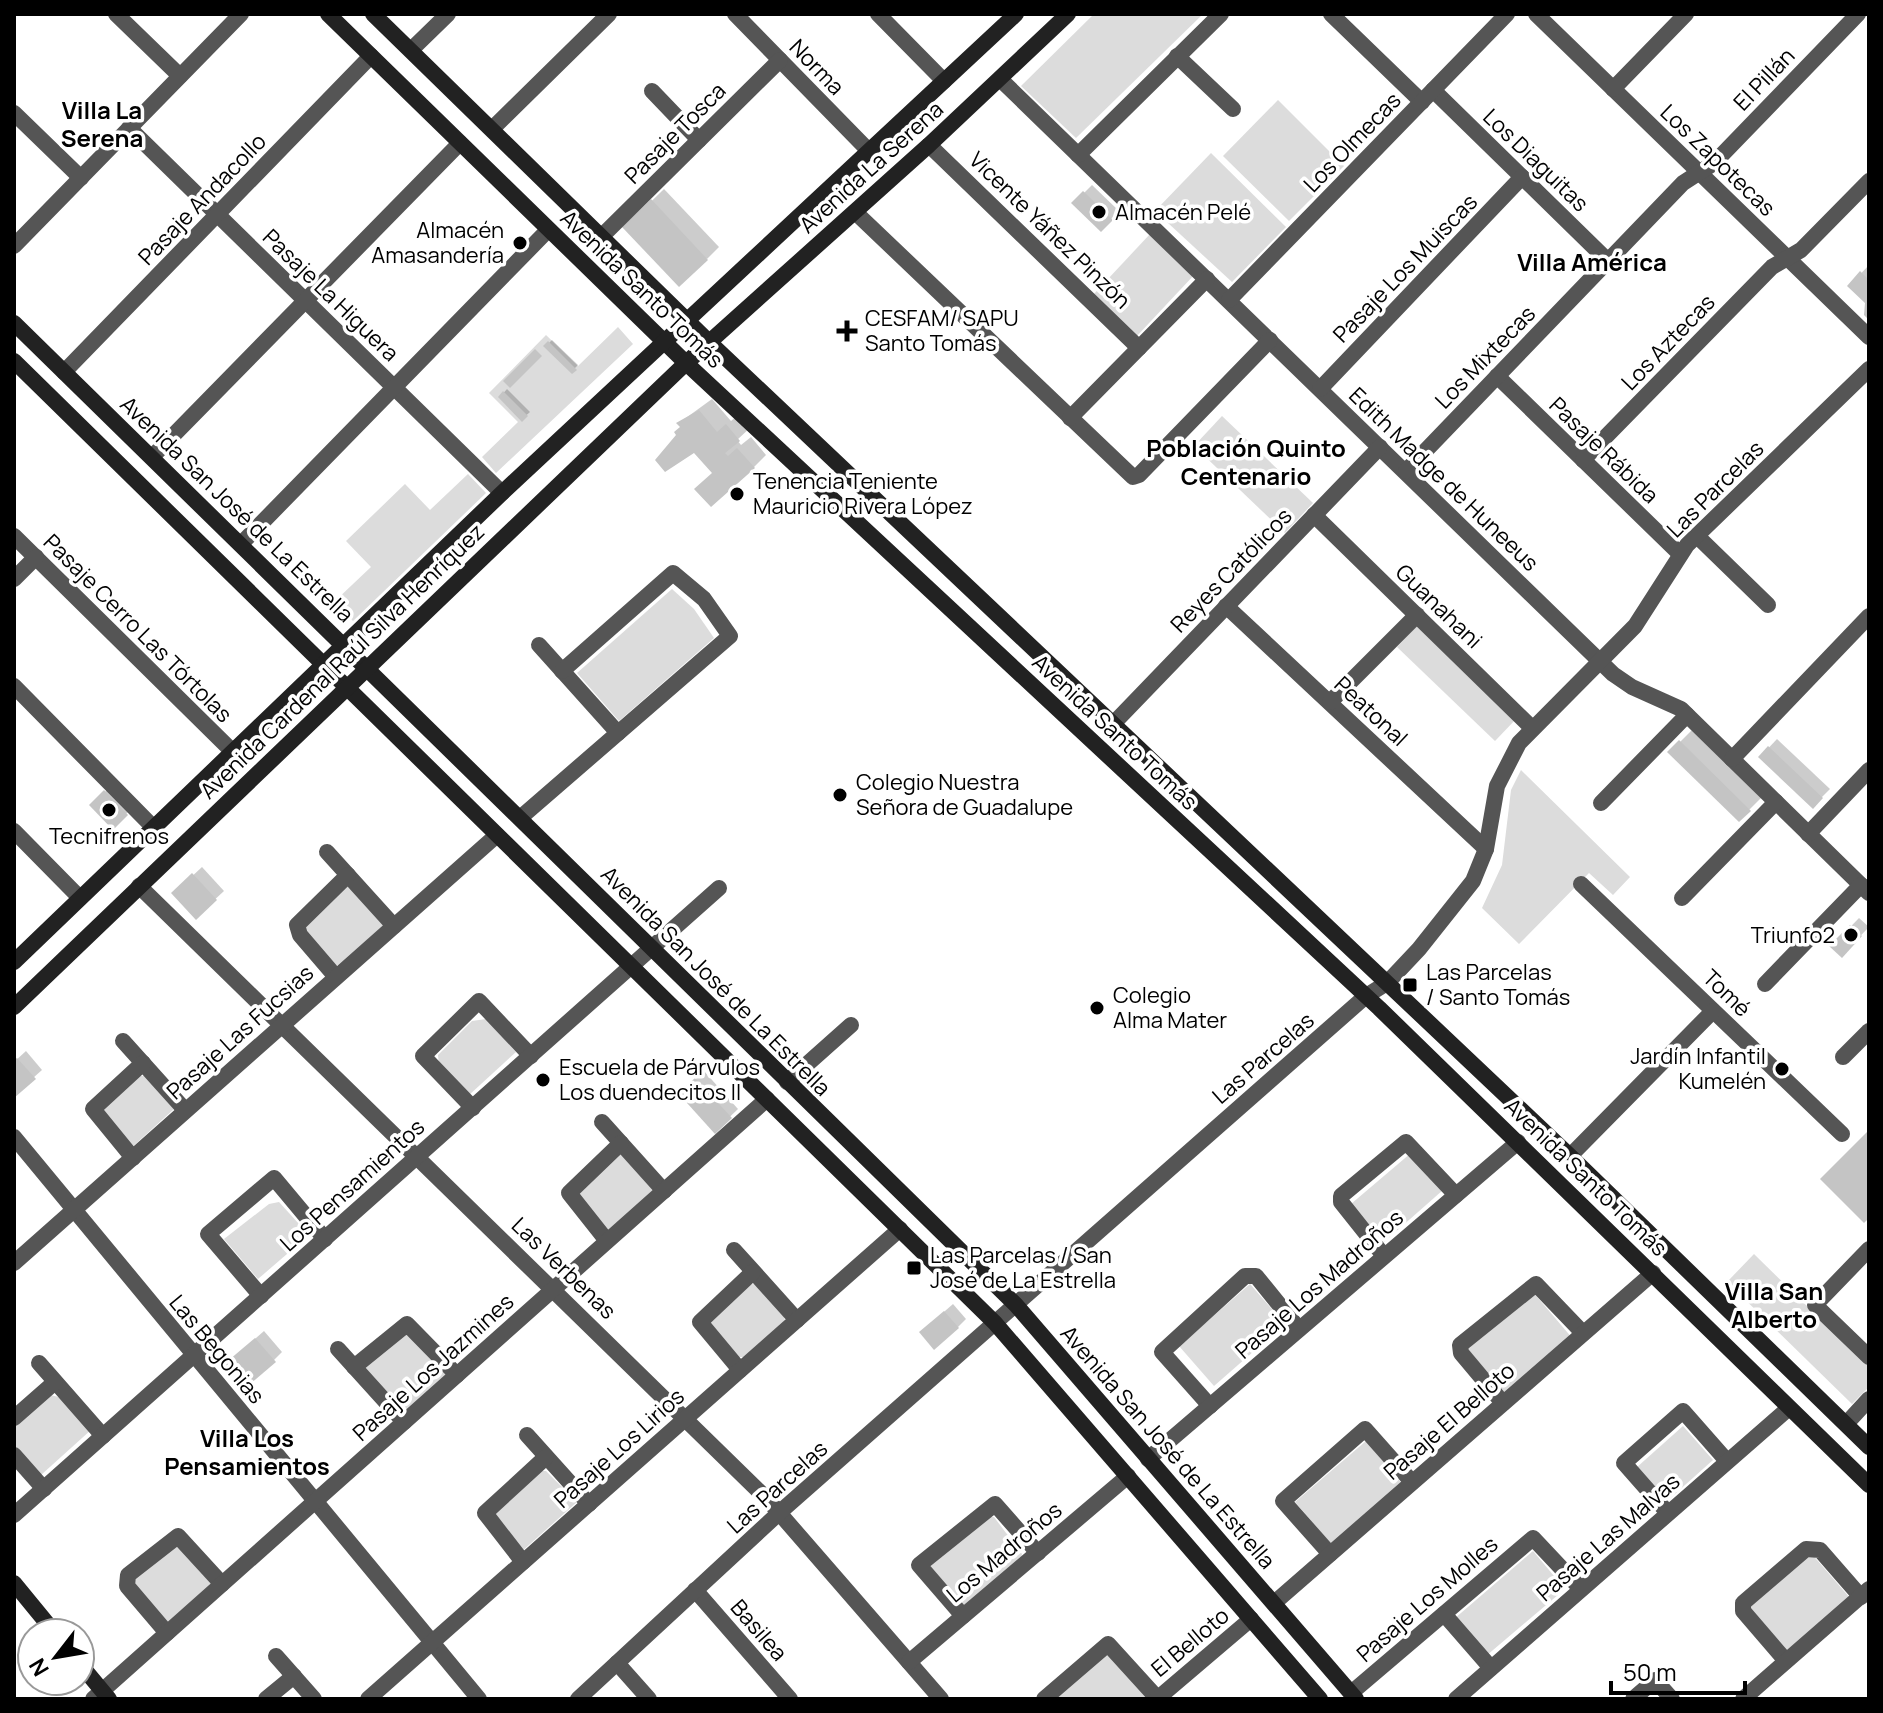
<svg xmlns="http://www.w3.org/2000/svg" width="1883" height="1713" viewBox="0 0 1883 1713" font-family="Manrope,sans-serif">
	<rect width="100%" height="100%" fill="#fff"/>
	<g fill="#dcdcdc">
		<polygon points="1094,14 1203,14 1076,138 1021,86"/>
		<polygon points="1278,100 1344,166 1289,221 1223,156"/>
		<polygon points="1211,153 1286,227 1232,282 1155,211"/>
		<polygon points="1151,233 1195,274 1136,337 1093,295"/>
		<polygon points="618,327 633,344 496,473 482,457 518,422 489,393 546,335 578,366"/>
		<polygon points="1222,416 1313,503 1285,533 1194,446"/>
		<polygon points="468,474 486,493 353,621 334,602 371,567 346,541 405,484 430,510"/>
		<polygon points="672,589 694,609 714,638 619,721 577,673"/>
		<polygon points="1419,624 1516,719 1495,741 1397,647"/>
		<polygon points="1521,770 1630,877 1613,895 1589,873 1519,944 1482,908 1502,865 1511,790"/>
		<polygon points="343,885 352,885 384,925 338,965 332,965 302,929"/>
		<polygon points="486,1019 516,1052 468,1096 439,1066 438,1055 472,1021"/>
		<polygon points="136,1076 145,1076 174,1109 130,1149 99,1107"/>
		<polygon points="623,1153 653,1186 653,1195 612,1231 605,1230 574,1196 615,1154"/>
		<polygon points="1411,1153 1443,1190 1384,1242 1351,1204"/>
		<polygon points="279,1202 309,1235 258,1279 224,1239 269,1204"/>
		<polygon points="1754,1254 1869,1367 1869,1387 1852,1404 1727,1282"/>
		<polygon points="755,1284 784,1314 785,1322 744,1357 735,1357 707,1318 743,1285"/>
		<polygon points="1250,1284 1285,1324 1214,1386 1179,1346"/>
		<polygon points="1532,1291 1573,1339 1507,1395 1466,1347"/>
		<polygon points="401,1330 450,1372 405,1412 366,1375 366,1360"/>
		<polygon points="46,1394 63,1398 92,1429 41,1475 14,1448 14,1427"/>
		<polygon points="1683,1426 1713,1460 1666,1502 1636,1468"/>
		<polygon points="1366,1441 1404,1486 1334,1547 1295,1502"/>
		<polygon points="538,1471 546,1471 577,1502 520,1553 491,1509"/>
		<polygon points="980,1517 994,1517 1022,1554 1020,1564 961,1608 926,1568"/>
		<polygon points="181,1543 212,1580 213,1587 169,1622 161,1622 131,1579"/>
		<polygon points="1533,1551 1565,1589 1486,1656 1454,1619"/>
		<polygon points="1811,1553 1850,1598 1787,1652 1749,1608"/>
		<polygon points="1108,1652 1149,1699 1053,1699"/>
	</g>
	<g fill="#0003">
		<polygon points="1092,185 1119,211 1101,229 1074,203"/>
		<polygon points="664,189 719,247 707,259 625,227"/>
		<polygon points="1869,265 1869,317 1867,302 1849,286"/>
		<polygon points="552,340 578,365 572,371 546,346"/>
		<polygon points="507,389 530,412 522,419 500,397"/>
		<polygon points="712,399 731,421 739,414 751,427 737,440 741,445 751,437 766,455 754,467 714,473 679,423"/>
		<polygon points="1693,729 1762,797 1739,820 1670,752"/>
		<polygon points="1777,739 1830,789 1813,806 1760,757"/>
		<polygon points="113,784 134,806 113,827 92,805"/>
		<polygon points="202,867 224,891 196,917 174,893"/>
		<polygon points="1859,918 1869,927 1842,955 1832,946"/>
		<polygon points="26,1051 42,1070 14,1095 14,1062"/>
		<polygon points="704,1071 738,1109 715,1131 681,1093"/>
		<polygon points="953,1304 966,1319 958,1327 929,1325"/>
		<polygon points="264,1331 282,1352 274,1360 233,1358"/>
	</g>
	<g fill="#c4c4c4">
		<polygon points="1083,191 1113,220 1101,232 1071,203"/>
		<polygon points="651,199 708,260 679,287 622,227"/>
		<polygon points="520,236 527,243 521,249 514,242"/>
		<polygon points="1860,271 1869,280 1869,320 1864,315 1865,303 1847,286"/>
		<polygon points="548,341 577,370 572,374 543,346"/>
		<polygon points="535,349 542,356 510,388 503,381"/>
		<polygon points="503,391 528,416 522,422 498,397"/>
		<polygon points="699,410 717,432 726,424 740,441 725,453 728,456 737,448 755,468 711,507 694,489 712,473 694,453 665,472 655,460 676,435 674,432 680,427 676,423"/>
		<polygon points="1679,740 1751,811 1739,822 1667,752"/>
		<polygon points="1768,746 1823,798 1813,809 1758,757"/>
		<polygon points="104,790 128,815 113,830 89,805"/>
		<polygon points="192,873 217,900 196,920 171,893"/>
		<polygon points="1850,925 1862,936 1842,958 1829,946"/>
		<polygon points="17,1058 36,1079 14,1098 14,1060"/>
		<polygon points="695,1078 732,1118 715,1134 678,1093"/>
		<polygon points="1869,1130 1869,1218 1864,1223 1820,1179"/>
		<polygon points="944,1311 959,1328 934,1350 919,1332"/>
		<polygon points="255,1338 276,1362 243,1390 223,1365"/>
	</g>
	<g fill="none" stroke-linecap="round" stroke-linejoin="round">
		<g stroke="#555" stroke-width="16">
			<polyline points="116,14 180,76"/>
			<polyline points="735,14 868,150"/>
			<polyline points="878,14 944,81"/>
			<polyline points="1331,14 1422,102"/>
			<polyline points="1536,14 1869,337"/>
			<polyline points="411,50 448,14"/>
			<polyline points="1177,56 1233,109"/>
			<polyline points="1000,79 1613,674 1632,687 1681,709 1869,893"/>
			<polyline points="1613,89 1686,14"/>
			<polyline points="1433,90 1608,261"/>
			<polyline points="652,91 699,140"/>
			<polyline points="14,113 81,178"/>
			<polyline points="129,128 502,493"/>
			<polyline points="492,129 609,14"/>
			<polyline points="929,145 1139,348"/>
			<polyline points="1078,155 1221,14"/>
			<polyline points="855,212 1133,477 1139,475 1270,340"/>
			<polyline points="601,237 780,60"/>
			<polyline points="14,246 241,14"/>
			<polyline points="1229,300 1507,14"/>
			<polyline points="64,372 371,56"/>
			<polyline points="1497,376 1680,554"/>
			<polyline points="1320,389 1522,177"/>
			<polyline points="1070,418 1207,279"/>
			<polyline points="152,457 460,143"/>
			<polyline points="1583,460 1772,267 1801,250 1869,181"/>
			<polyline points="1406,471 1683,183 1714,163 1858,14"/>
			<polyline points="1314,515 1532,728"/>
			<polyline points="14,536 232,751"/>
			<polyline points="1697,536 1768,605"/>
			<polyline points="241,544 548,230"/>
			<polyline points="14,579 36,557"/>
			<polyline points="1226,606 1486,849"/>
			<polyline points="539,645 618,733"/>
			<polyline points="14,686 153,827"/>
			<polyline points="1330,702 1417,615"/>
			<polyline points="1113,724 1380,447"/>
			<polyline points="1732,759 1869,616"/>
			<polyline points="1601,803 1687,715"/>
			<polyline points="520,818 730,636 704,599 673,573 562,671"/>
			<polyline points="14,831 80,898"/>
			<polyline points="1808,834 1869,770"/>
			<polyline points="327,852 394,926"/>
			<polyline points="1581,884 1842,1134"/>
			<polyline points="139,886 768,1500 941,1699"/>
			<polyline points="1682,898 1776,802"/>
			<polyline points="336,977 300,935 297,925 348,875"/>
			<polyline points="1765,984 1861,885"/>
			<polyline points="123,1041 185,1110"/>
			<polyline points="1843,1057 1869,1031"/>
			<polyline points="787,1082 851,1025"/>
			<polyline points="473,1108 423,1056 479,1001 531,1056"/>
			<polyline points="602,1122 664,1191"/>
			<polyline points="14,1137 479,1699"/>
			<polyline points="1570,1156 1713,1011"/>
			<polyline points="133,1158 93,1109 143,1063"/>
			<polyline points="607,1241 569,1193 621,1143"/>
			<polyline points="1869,1249 1815,1305 1869,1357"/>
			<polyline points="734,1250 797,1320"/>
			<polyline points="1384,1256 1341,1202 1341,1196 1406,1142 1456,1195"/>
			<polyline points="14,1263 497,835"/>
			<polyline points="261,1296 208,1234 274,1178 325,1239"/>
			<polyline points="338,1349 404,1422"/>
			<polyline points="39,1363 103,1436"/>
			<polyline points="354,1367 407,1324 457,1375"/>
			<polyline points="740,1370 700,1322 753,1272"/>
			<polyline points="1503,1403 1461,1353 1460,1345 1536,1284 1583,1333"/>
			<polyline points="1210,1406 1162,1352 1245,1276 1256,1276 1299,1329"/>
			<polyline points="14,1418 55,1382"/>
			<polyline points="1846,1424 1869,1399"/>
			<polyline points="527,1435 589,1504"/>
			<polyline points="14,1455 44,1489"/>
			<polyline points="1148,1459 1518,1142"/>
			<polyline points="1668,1513 1624,1463 1683,1411 1727,1461"/>
			<polyline points="14,1515 719,888"/>
			<polyline points="1330,1554 1283,1501 1365,1429 1412,1482"/>
			<polyline points="523,1562 485,1513 546,1457"/>
			<polyline points="695,1590 790,1699"/>
			<polyline points="1274,1603 1653,1273"/>
			<polyline points="1444,1614 1491,1668"/>
			<polyline points="963,1616 919,1565 995,1504 1038,1553"/>
			<polyline points="167,1633 127,1586 128,1575 178,1536 222,1584"/>
			<polyline points="276,1656 314,1699"/>
			<polyline points="1786,1661 1743,1611 1743,1603 1806,1549 1820,1550 1861,1597"/>
			<polyline points="909,1662 1128,1476"/>
			<polyline points="617,1663 649,1699"/>
			<polyline points="1351,1693 1533,1538 1581,1589"/>
			<polyline points="93,1699 767,1099"/>
			<polyline points="266,1699 294,1676"/>
			<polyline points="368,1699 900,1229"/>
			<polyline points="578,1699 780,1512 1366,996 1387,983 1419,949 1473,881 1486,849 1497,786 1519,743 1635,626 1687,545 1869,369"/>
			<polyline points="1044,1699 1108,1644 1158,1699"/>
			<polyline points="1157,1699 1251,1619"/>
			<polyline points="1456,1699 1789,1408"/>
			<polyline points="1633,1699 1655,1680 1672,1699"/>
			<polyline points="1743,1699 1869,1589"/>
		</g>
		<g stroke="#222" stroke-width="16">
			<polyline points="328,14 686,363 1379,1008 1869,1485"/>
			<polyline points="373,14 709,342 1570,1156 1869,1447"/>
			<polyline points="14,323 1016,1305 1356,1699"/>
			<polyline points="14,361 995,1323 1320,1699"/>
			<polyline points="14,962 502,493 1016,14"/>
			<polyline points="14,1007 686,363 929,145 1068,14"/>
			<polyline points="14,1583 55,1633"/>
			<polyline points="80,1664 109,1699"/>
		</g>
	</g>
	<g fill="#000" stroke="#fff" stroke-width="3">
		<circle cx="1099" cy="212" r="8"/>
		<circle cx="520" cy="243" r="8"/>
		<path d="M843 319h8v8h8v8h-8v8h-8v-8h-8v-8h8z"/>
		<circle cx="737" cy="494" r="8"/>
		<circle cx="840" cy="795" r="8"/>
		<circle cx="109" cy="810" r="8"/>
		<circle cx="1851" cy="935" r="8"/>
		<rect x="1402" y="977" width="16" height="16" rx="4"/>
		<circle cx="1097" cy="1008" r="8"/>
		<circle cx="1782" cy="1069" r="8"/>
		<circle cx="543" cy="1080" r="8"/>
		<rect x="906" y="1260" width="16" height="16" rx="4"/>
	</g>
	<g text-anchor="middle" dominant-baseline="central" stroke-width="7" stroke-linejoin="round" paint-order="stroke">
		<g font-size="22" fill="#000" stroke="#fff">
			<text transform="translate(817 67) rotate(46)">Norma</text>
			<text transform="translate(1764 79) rotate(-46)">El Pillán</text>
			<text transform="translate(675 133) rotate(-45)">Pasaje Tosca</text>
			<text transform="translate(1352 142) rotate(-46)">Los Olmecas</text>
			<text transform="translate(1536 160) rotate(44)">Los Diaguitas</text>
			<text transform="translate(1718 160) rotate(44)">Los Zapotecas</text>
			<text transform="translate(871 167) rotate(-42)">Avenida La Serena</text>
			<text transform="translate(202 199) rotate(-46)">Pasaje Andacollo</text>
			<text transform="translate(1050 230) rotate(44)">Vicente Yáñez Pinzón</text>
			<text transform="translate(1405 268) rotate(-46)">Pasaje Los Muiscas</text>
			<text transform="translate(642 289) rotate(44)">Avenida Santo Tomás</text>
			<text transform="translate(331 295) rotate(44)">Pasaje La Higuera</text>
			<text transform="translate(1668 342) rotate(-46)">Los Aztecas</text>
			<text transform="translate(1485 357) rotate(-46)">Los Mixtecas</text>
			<text transform="translate(1604 450) rotate(44)">Pasaje Rábida</text>
			<text transform="translate(1444 479) rotate(44)">Edith Madge de Huneeus</text>
			<text transform="translate(1715 489) rotate(-45)">Las Parcelas</text>
			<text transform="translate(237 509) rotate(44)">Avenida San José de La Estrella</text>
			<text transform="translate(1231 570) rotate(-46)">Reyes Católicos</text>
			<text transform="translate(1439 606) rotate(44)">Guanahani</text>
			<text transform="translate(138 628) rotate(45)">Pasaje Cerro Las Tórtolas</text>
			<text transform="translate(342 661) rotate(-44)">Avenida Cardenal Raúl Silva Henríquez</text>
			<text transform="translate(1371 711) rotate(43)">Peatonal</text>
			<text transform="translate(1115 732) rotate(43)">Avenida Santo Tomás</text>
			<text transform="translate(716 981) rotate(45)">Avenida San José de La Estrella</text>
			<text transform="translate(1727 993) rotate(44)">Tomé</text>
			<text transform="translate(240 1032) rotate(-42)">Pasaje Las Fucsias</text>
			<text transform="translate(1263 1058) rotate(-41)">Las Parcelas</text>
			<text transform="translate(1586 1177) rotate(44)">Avenida Santo Tomás</text>
			<text transform="translate(352 1185) rotate(-42)">Los Pensamientos</text>
			<text transform="translate(564 1268) rotate(44)">Las Verbenas</text>
			<text transform="translate(1319 1284) rotate(-41)">Pasaje Los Madroños</text>
			<text transform="translate(217 1349) rotate(50)">Las Begonias</text>
			<text transform="translate(433 1367) rotate(-42)">Pasaje Los Jazmines</text>
			<text transform="translate(1449 1421) rotate(-41)">Pasaje El Belloto</text>
			<text transform="translate(1168 1447) rotate(49)">Avenida San José de La Estrella</text>
			<text transform="translate(619 1448) rotate(-42)">Pasaje Los Lirios</text>
			<text transform="translate(777 1487) rotate(-42)">Las Parcelas</text>
			<text transform="translate(1608 1537) rotate(-41)">Pasaje Las Malvas</text>
			<text transform="translate(1004 1552) rotate(-40)">Los Madroños</text>
			<text transform="translate(1427 1599) rotate(-41)">Pasaje Los Molles</text>
			<text transform="translate(759 1630) rotate(49)">Basilea</text>
			<text transform="translate(1190 1642) rotate(-40)">El Belloto</text>
		</g>
		<g font-size="22" fill="#000" stroke="#fff" text-anchor="start">
			<text x="1115" y="212">Almacén Pelé</text>
			<text x="504" y="230" text-anchor="end">Almacén<tspan x="504" dy="25">Amasandería</tspan></text>
			<text x="865" y="318">CESFAM/ SAPU<tspan x="865" dy="25">Santo Tomás</tspan></text>
			<text x="753" y="481">Tenencia Teniente<tspan x="753" dy="25">Mauricio Rivera López</tspan></text>
			<text x="856" y="782">Colegio Nuestra<tspan x="856" dy="25">Señora de Guadalupe</tspan></text>
			<text x="109" y="836" text-anchor="middle">Tecnifrenos</text>
			<text x="1835" y="935" text-anchor="end">Triunfo2</text>
			<text x="1426" y="972">Las Parcelas<tspan x="1426" dy="25">/ Santo Tomás</tspan></text>
			<text x="1113" y="995">Colegio<tspan x="1113" dy="25">Alma Mater</tspan></text>
			<text x="1766" y="1056" text-anchor="end">Jardín Infantil<tspan x="1766" dy="25">Kumelén</tspan></text>
			<text x="559" y="1067">Escuela de Párvulos<tspan x="559" dy="25">Los duendecitos II</tspan></text>
			<text x="930" y="1255">Las Parcelas / San<tspan x="930" dy="25">José de La Estrella</tspan></text>
		</g>
		<g font-size="24" font-weight="bold" fill="#000" stroke="#fff">
			<text x="102" y="109">Villa La<tspan x="102" dy="28">Serena</tspan></text>
			<text x="1592" y="261">Villa América</text>
			<text x="1246" y="447">Población Quinto<tspan x="1246" dy="28">Centenario</tspan></text>
			<text x="1774" y="1290">Villa San<tspan x="1774" dy="28">Alberto</tspan></text>
			<text x="247" y="1437">Villa Los<tspan x="247" dy="28">Pensamientos</tspan></text>
		</g>
	</g>
	<rect width="1883" height="1713" fill="none" stroke="#000000" stroke-width="32"/>
	<g transform="translate(56 1657) rotate(239)"><circle r="38" fill="#ffffff" stroke="#999999" stroke-width="2"/>
	<path d="M0-6L14 30L0 20L-14 30Z" fill="#000000"/>
	<text y="-12" font-size="22" font-weight="bold" text-anchor="middle" fill="#000000">N</text>
	</g>
	<path d="M1611 1681v12h134v-12" fill="none" stroke="#000000" stroke-width="4"/>
	<text x="1623" y="1681" font-size="24" fill="#000000" stroke="#ffffff" stroke-width="6" paint-order="stroke">50 m</text>
</svg>
